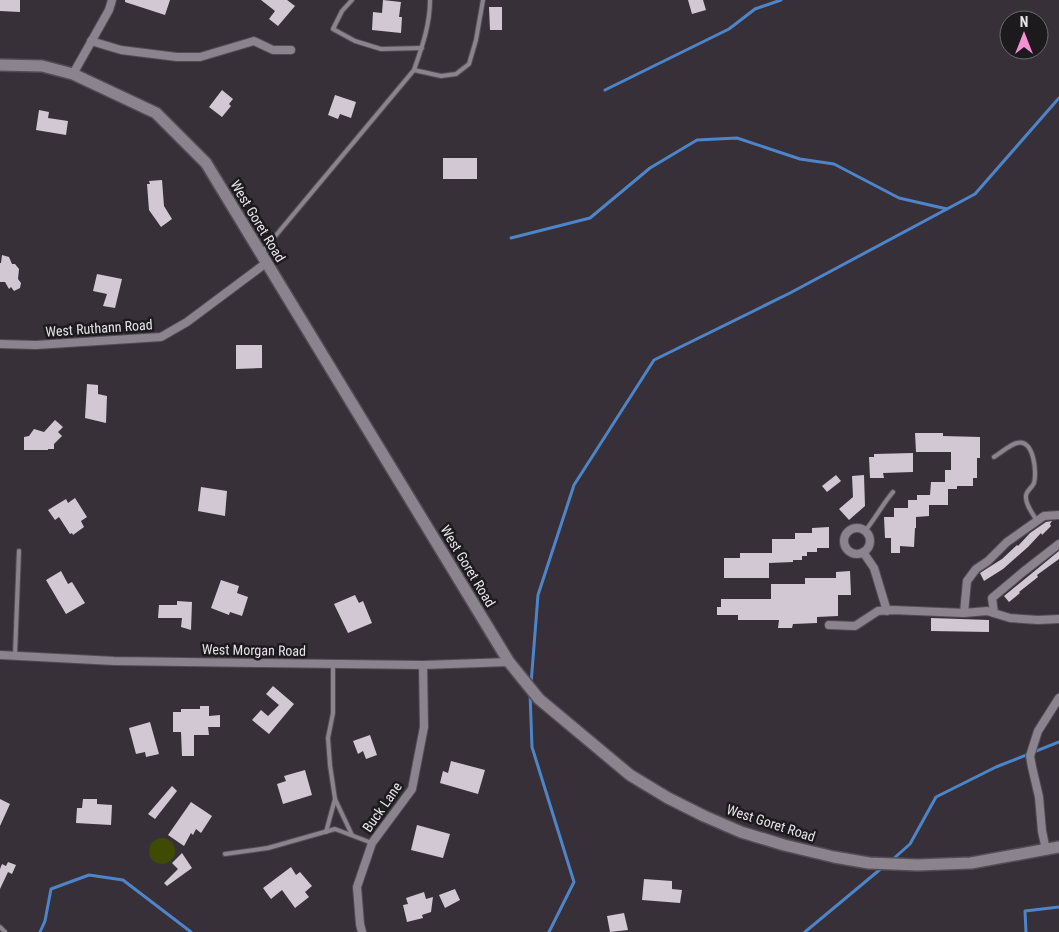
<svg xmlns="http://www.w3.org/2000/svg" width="1059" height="932" viewBox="0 0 1059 932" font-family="'Roboto Condensed',sans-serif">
	<rect width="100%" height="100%" fill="#373039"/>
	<circle fill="#3f4a02" cx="162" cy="851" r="13"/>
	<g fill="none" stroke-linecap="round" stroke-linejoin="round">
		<g stroke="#4e85c9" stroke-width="3">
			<polyline points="605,90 729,29 755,9 781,0"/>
			<polyline points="511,238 590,218 650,168 697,140 737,138 800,159 834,164 899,198 947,209"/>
			<polyline points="531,684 538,595 574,485 654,360 790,293 975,194 1059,98"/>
			<polyline points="530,693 532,747 574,882 549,932"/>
			<polyline points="892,860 910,844 936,797 996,767 1059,742"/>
			<polyline points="40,932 45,921 51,889 89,875 123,880 191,932"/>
			<polyline points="805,932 883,867"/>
			<polyline points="1026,932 1025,911 1059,907"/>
		</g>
	</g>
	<g fill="#d1c8d4">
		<polygon points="0,0 20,0 20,12 0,11"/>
		<polygon points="125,0 170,0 165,15 125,2"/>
		<polygon points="261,0 287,0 295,6 278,26 269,19 275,11"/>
		<polygon points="383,0 401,2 399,17 402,17 401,33 372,30 373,12 382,13"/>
		<polygon points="688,0 703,0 706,10 692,14"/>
		<polygon points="489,7 502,7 502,30 490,30"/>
		<polygon points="222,90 233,99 229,104 231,106 222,117 209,107"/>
		<polygon points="335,95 356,102 351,118 340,114 338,119 328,115"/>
		<polygon points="39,110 49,112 48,118 68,121 66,135 36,130"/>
		<rect x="443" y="158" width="34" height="21"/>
		<polygon points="162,180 164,206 172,219 161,227 149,210 147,184 150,184 149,181"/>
		<polygon points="2,255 9,257 12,264 15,264 19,269 18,279 21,283 20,288 14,291 11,287 9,289 5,282 0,282 0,263 1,263"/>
		<polygon points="97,274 122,279 115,308 103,306 107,294 93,291"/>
		<polygon points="236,345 262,345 262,368 236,369"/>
		<polygon points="87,384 98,385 98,394 107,396 106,423 85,418"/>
		<polygon points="55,420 63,427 58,432 62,436 54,444 54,449 48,449 48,450 24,450 24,437 29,436 34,429 44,432"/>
		<polygon points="915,433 943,433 943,436 980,437 980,458 977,458 977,478 973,478 973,486 957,486 957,489 948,489 948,505 929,505 929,516 916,517 916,528 915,528 914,547 900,546 900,553 891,553 891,538 885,538 884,517 894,517 894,508 908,508 908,500 917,500 917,495 930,495 931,482 945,482 945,470 951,470 951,452 916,452"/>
		<polygon points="913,453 913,472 883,473 884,478 870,478 869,457 874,457 874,454"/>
		<polygon points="836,475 841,481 827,492 822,486"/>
		<polygon points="864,475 865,506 849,520 839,509 853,497 852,476"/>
		<polygon points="201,487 227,491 225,516 198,511"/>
		<polygon points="75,498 87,517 81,521 84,527 73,535 72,533 70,534 59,517 55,520 48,510 66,499 68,503"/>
		<polygon points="1052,521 1050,524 1051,526 1042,535 1041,533 1028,547 1003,569 984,581 980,573 1002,559 1017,545 1018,546 1030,533 1046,522"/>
		<polygon points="829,527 829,548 817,548 817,552 807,552 807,556 802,556 802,560 793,560 793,562 769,563 769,578 724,578 724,558 740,558 740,553 772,553 772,539 795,539 795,533 812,533 812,528"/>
		<polygon points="1059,551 1059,559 1037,575 1038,577 1019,592 1020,593 1009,602 1004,596"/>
		<polygon points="61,571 68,584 72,582 85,603 66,614 46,580"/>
		<polygon points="850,571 851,595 838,595 838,616 817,617 817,623 793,624 792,628 778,628 779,620 738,620 738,615 717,615 717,607 721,607 721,599 771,599 771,584 805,584 805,578 836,578 836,572"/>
		<polygon points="221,580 239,586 237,593 248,597 242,616 230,612 229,615 211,608"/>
		<polygon points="355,595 359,603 363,601 372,623 348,633 334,604"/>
		<polygon points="177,601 192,602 191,630 181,627 182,618 158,618 159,605 177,605"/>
		<polygon points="931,618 989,620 989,632 931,631"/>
		<polygon points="273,686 294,704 269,734 252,720 261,710 268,716 279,705 266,694"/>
		<polygon points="200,706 209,706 209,716 220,715 220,727 208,727 209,735 194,735 194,756 182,756 181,732 173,732 173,712 181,712 181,709 200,709"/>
		<polygon points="150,722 159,754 146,757 145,752 136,754 129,728"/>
		<polygon points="370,735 377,755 366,759 363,751 358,754 353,741"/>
		<polygon points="451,761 485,770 478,794 440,783 443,771 448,773"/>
		<polygon points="305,770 312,795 283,804 277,784 286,781 284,776"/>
		<polygon points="172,786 177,791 155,819 148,814"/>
		<polygon points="0,799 10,804 0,826"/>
		<polygon points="83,799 97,799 97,804 112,805 111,825 76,823 77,808 82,808"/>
		<polygon points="191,802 212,816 201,833 196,829 193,835 191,833 184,846 168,835"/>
		<polygon points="417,825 450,834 443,858 411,850"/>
		<polygon points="182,853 192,868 167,886 164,883 178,869 172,863"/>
		<polygon points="8,862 16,865 12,874 8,872 0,889 0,869 2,864 6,866"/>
		<polygon points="291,867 296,875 300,872 312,886 305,892 309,897 295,908 282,890 271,899 263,888"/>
		<polygon points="644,879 672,881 672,889 682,890 680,903 642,900"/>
		<polygon points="455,889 460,900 445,908 439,895"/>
		<polygon points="424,892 426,899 433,897 431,912 422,915 423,918 407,922 403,905 408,904 406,898"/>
		<polygon points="624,913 628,930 610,932 607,916"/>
	</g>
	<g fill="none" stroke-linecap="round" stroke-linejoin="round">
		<g stroke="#524d55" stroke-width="6">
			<g id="lane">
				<polyline points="352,0 342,11 333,29 355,41 381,49 422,48"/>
				<path d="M414,70C422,47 430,25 430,0"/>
				<polyline points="262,252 414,70 441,76 456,74 469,64 476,40 483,0"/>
				<path d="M994,457C1001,453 1009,445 1017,443C1034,438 1037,473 1034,483C1032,488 1026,491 1026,496C1025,504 1033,514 1037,521"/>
				<path d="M865,531C875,519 882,505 893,492"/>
				<polyline points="15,655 19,551"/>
				<polyline points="335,799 352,835"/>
				<polyline points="326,832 335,799 330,765 328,738 333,713 333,664"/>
				<polyline points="225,854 268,848 335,829 372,843"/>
				<polyline points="0,927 5,932"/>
			</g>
		</g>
		<g stroke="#524d55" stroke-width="10">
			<g id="street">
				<polyline points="91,41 121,50 177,57 200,57 254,41 273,50 291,50"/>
				<polyline points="73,74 109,10 112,0"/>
				<polyline points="0,344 36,345 161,337 187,322 266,263"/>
				<circle cx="857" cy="541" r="13"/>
				<polyline points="863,552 874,568 887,611"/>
				<polyline points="964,613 967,581 976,569 988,561 1007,542 1044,516 1059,515"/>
				<polyline points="994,613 992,598 1023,572 1059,544"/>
				<polyline points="829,625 855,626 878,611 893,610 964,613 987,611 1010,618 1038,620 1059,619"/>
				<polyline points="0,655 114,661 260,663 423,665 509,662"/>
				<polyline points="1046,850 1042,831 1039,797 1032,767 1030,756 1038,731 1059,698"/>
				<polyline points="362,932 360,924 357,887 372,843 412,789 424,727 423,665"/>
			</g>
		</g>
		<g stroke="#524d55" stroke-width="14">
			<polyline id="secondary" points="0,65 42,66 73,74 156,113 206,163 509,662 539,699 630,775 668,798 704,816 741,832 784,845 834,857 869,863 917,865 971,863 1059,847"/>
		</g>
		<use href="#lane" stroke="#8b838e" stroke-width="4"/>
		<use href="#street" stroke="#8b838e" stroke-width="8"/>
		<use href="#secondary" stroke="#8b838e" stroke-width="11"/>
	</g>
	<g text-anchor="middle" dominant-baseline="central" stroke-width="5" stroke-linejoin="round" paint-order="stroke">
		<g font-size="14" fill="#e7e2e8" stroke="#1d1a1e">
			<text transform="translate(258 221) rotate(59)">West Goret Road</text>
			<text transform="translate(99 328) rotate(-4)">West Ruthann Road</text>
			<text transform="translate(468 566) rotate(59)">West Goret Road</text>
			<text transform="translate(254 650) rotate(1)">West Morgan Road</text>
			<text transform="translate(382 807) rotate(-55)">Buck Lane</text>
			<text transform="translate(771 823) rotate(18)">West Goret Road</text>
		</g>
	</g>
	<g transform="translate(1024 35)"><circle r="24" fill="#1d1a1e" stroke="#6e6a6f"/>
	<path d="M0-4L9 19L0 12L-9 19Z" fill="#f591d2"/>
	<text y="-8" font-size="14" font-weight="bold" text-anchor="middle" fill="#e7e2e8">N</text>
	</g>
</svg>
